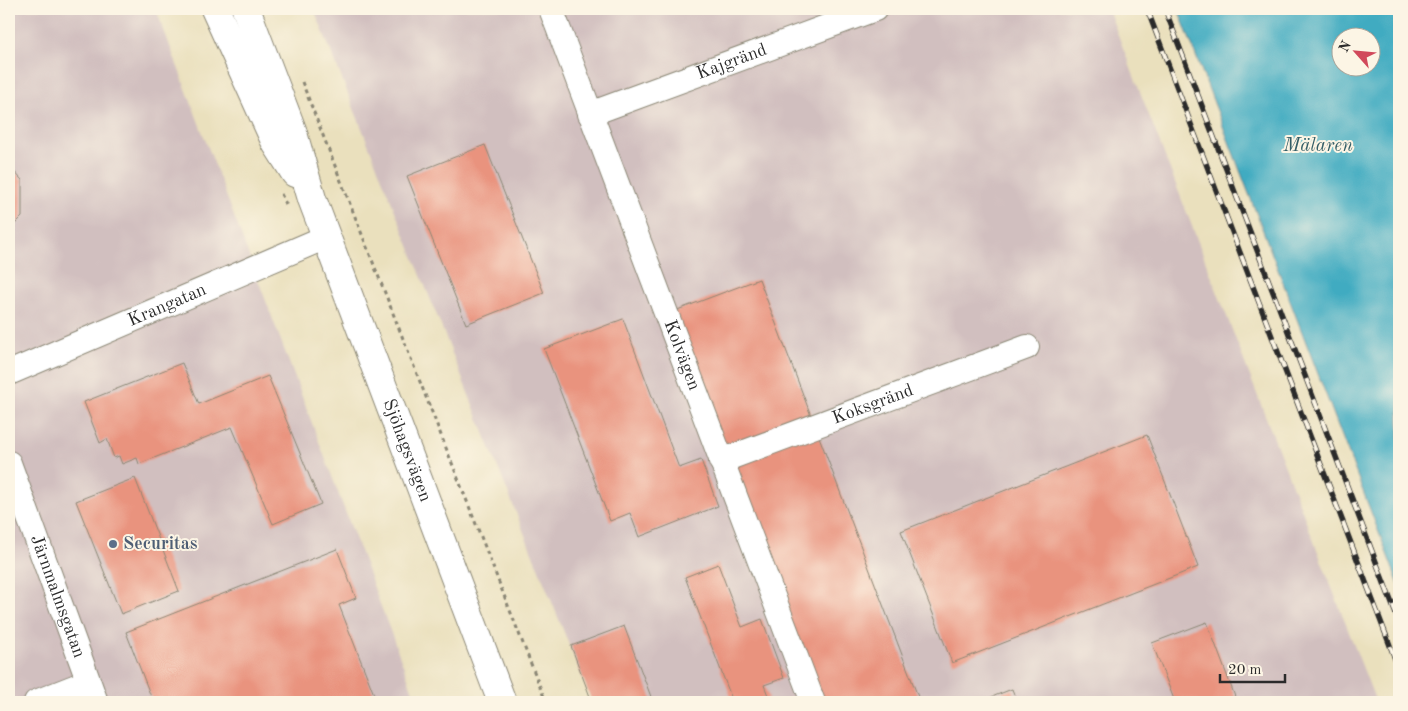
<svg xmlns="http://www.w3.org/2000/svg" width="1408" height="711" viewBox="0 0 1408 711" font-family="'Old Standard TT',serif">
	<rect width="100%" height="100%" fill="#fcf5e5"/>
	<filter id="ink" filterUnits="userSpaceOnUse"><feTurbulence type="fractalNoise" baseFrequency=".02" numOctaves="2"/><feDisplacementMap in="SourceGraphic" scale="10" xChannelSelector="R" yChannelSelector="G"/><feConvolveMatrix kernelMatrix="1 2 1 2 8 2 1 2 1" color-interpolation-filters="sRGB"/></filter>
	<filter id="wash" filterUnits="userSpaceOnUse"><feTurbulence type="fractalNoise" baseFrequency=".0096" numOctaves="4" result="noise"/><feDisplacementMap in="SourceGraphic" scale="20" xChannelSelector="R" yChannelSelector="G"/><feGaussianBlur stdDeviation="1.12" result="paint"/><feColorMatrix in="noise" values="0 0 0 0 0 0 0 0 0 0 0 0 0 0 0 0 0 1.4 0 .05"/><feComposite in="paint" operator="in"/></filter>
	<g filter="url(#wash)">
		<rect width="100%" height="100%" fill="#eae0bd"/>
		<g fill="#d1bfbf">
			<polygon points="9,9 156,9 417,702 9,702"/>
			<polygon points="314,9 1108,9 1376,702 592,702"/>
		</g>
		<path fill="#41abc1" stroke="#366b76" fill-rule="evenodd" d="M1178,9H1399V585ZM1340,38H1370V68H1340Z"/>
		<g id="blocks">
			<g fill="#e9937e">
				<polygon points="485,145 544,293 466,324 407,176"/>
				<polygon points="9,166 22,180 22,217 9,230"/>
				<polygon points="759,279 920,702 821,702 672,312"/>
				<polygon points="623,319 679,468 701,460 718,506 639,537 630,513 610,521 544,349"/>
				<polygon points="182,363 199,404 268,376 321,504 273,524 232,427 139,464 137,458 122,464 119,456 114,458 107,439 100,443 84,402"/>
				<polygon points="1147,435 1198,567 952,663 901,531"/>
				<polygon points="135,478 179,591 121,614 76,501"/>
				<polygon points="337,549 356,598 339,605 377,702 153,702 126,632"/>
				<polygon points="718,564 742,627 762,619 784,678 764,685 769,698 758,702 733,702 685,577"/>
				<polygon points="1207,622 1237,702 1175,702 1152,643"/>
				<polygon points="624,626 653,702 592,702 571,646"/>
				<polygon points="1012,689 1017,702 979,702"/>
			</g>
		</g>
	</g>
	<g filter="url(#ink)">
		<use href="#blocks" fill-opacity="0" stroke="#8a8674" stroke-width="1"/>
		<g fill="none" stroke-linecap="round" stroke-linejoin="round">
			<g stroke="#8a8674" stroke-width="26">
				<g id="minor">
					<path id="s1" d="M551,9L813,702"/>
					<path id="s2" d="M590,114L875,9"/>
					<path id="s3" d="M9,373L326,237"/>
					<path id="s4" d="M721,461L1027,347"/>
					<path id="s5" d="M9,463L96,702"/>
					<polyline points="36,702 87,682"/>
				</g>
			</g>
			<g stroke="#8a8674" stroke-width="30">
				<g id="secondary">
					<polyline points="215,9 276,143 295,173"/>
					<path id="s6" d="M246,9L292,130L312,199L502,702"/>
				</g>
			</g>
			<g stroke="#8a8674" stroke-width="3" stroke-dasharray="4 4" stroke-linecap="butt">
				<polyline points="302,82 546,702"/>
				<polyline points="281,194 287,206"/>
			</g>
			<use href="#minor" stroke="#fff" stroke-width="24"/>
			<use href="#secondary" stroke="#fff" stroke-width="28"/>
			<g stroke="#2b2b2b" stroke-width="5.5">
				<g id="rail">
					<polyline points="1147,9 1399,669"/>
					<polyline points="1165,9 1399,622"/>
				</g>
			</g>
			<use href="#rail" stroke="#fcf5e5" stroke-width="4" stroke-dasharray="11" stroke-linecap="butt"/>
		</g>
	</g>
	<circle fill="#5c6f8a" stroke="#fcf5e5" stroke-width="2" cx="113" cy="544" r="5"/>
	<g text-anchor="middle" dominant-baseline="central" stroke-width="4" stroke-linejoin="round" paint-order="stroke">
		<g font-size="18" fill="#2b2b2b" stroke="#fcf5e5">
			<text stroke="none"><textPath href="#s2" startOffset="151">Kajgränd</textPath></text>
			<text stroke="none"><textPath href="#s3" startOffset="172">Krangatan</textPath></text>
			<text stroke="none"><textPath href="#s1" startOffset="370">Kolvägen</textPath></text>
			<text stroke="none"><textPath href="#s4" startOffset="162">Koksgränd</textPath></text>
			<text stroke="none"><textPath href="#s6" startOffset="470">Sjöhagsvägen</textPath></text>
			<text stroke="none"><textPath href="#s5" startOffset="142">Järnmalmsgatan</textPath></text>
		</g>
		<g font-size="18" font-weight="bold" fill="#4e5e75" stroke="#fcf5e5" text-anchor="start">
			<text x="123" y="544">Securitas</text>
		</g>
		<g font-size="19" font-style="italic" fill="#345e67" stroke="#fcf5e5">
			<text x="1318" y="146">Mälaren</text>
		</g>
	</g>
	<rect width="1408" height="711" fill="none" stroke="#fcf5e5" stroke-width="30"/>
	<g transform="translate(1356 52) rotate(297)"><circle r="24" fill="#fcf5e5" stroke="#a8a49b"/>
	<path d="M0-4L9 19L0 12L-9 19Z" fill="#d1495b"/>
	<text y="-8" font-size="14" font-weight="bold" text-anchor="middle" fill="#2b2b2b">N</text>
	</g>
	<path d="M1220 674v8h65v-8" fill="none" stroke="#2b2b2b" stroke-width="2.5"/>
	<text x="1228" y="674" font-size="15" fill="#2b2b2b" stroke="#fcf5e5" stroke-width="4" paint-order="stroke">20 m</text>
</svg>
